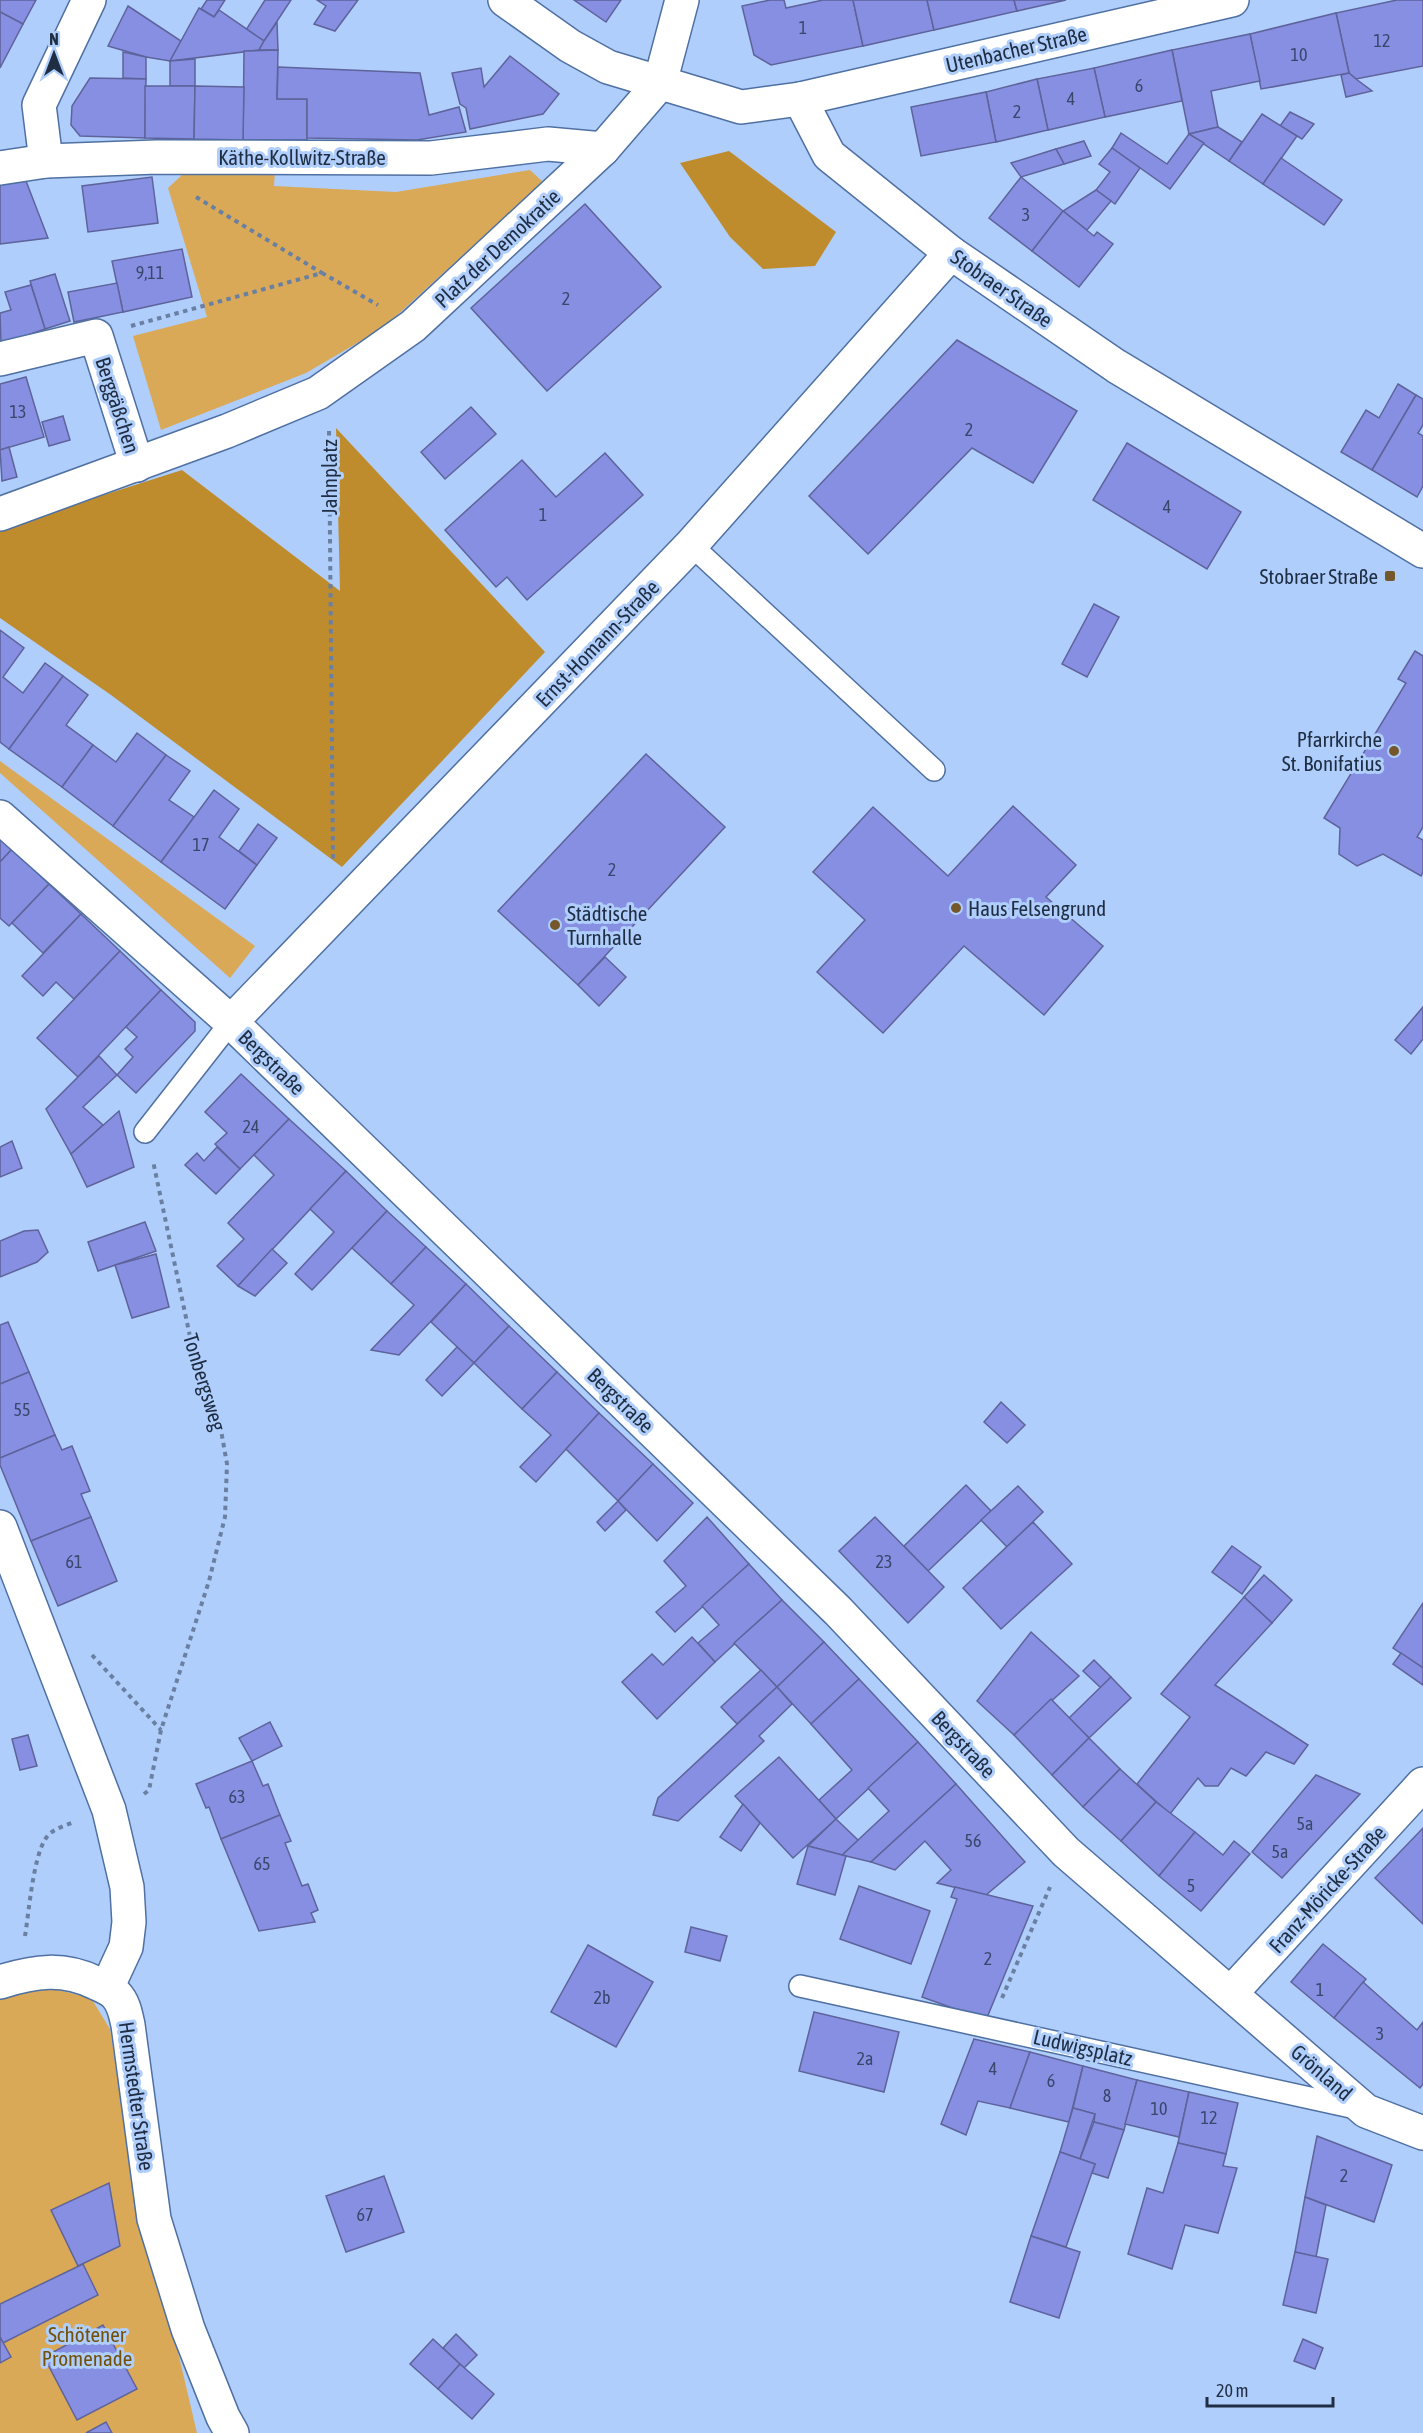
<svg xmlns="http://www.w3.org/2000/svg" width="1423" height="2433" viewBox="0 0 1423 2433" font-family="'Asap Condensed',sans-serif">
	<rect width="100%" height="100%" fill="#b0cefb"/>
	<g fill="#daa957">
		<polygon points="530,170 543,182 383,328 306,373 161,430 133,336 207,317 168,188 182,175 275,171 274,186 396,192"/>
		<polygon points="0,761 255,946 230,978 0,773"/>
		<polygon points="46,1987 91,1998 110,2029 139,2221 173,2331 197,2433 0,2433 0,1993"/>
	</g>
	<g fill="#bf8c2d">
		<polygon points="729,151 836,232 815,266 763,269 730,237 680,163"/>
		<polygon points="336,428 545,652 342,867 111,695 0,618 0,528 182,470 340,591"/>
	</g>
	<g fill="#878fe2" stroke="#5e639b" stroke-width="1.5">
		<polygon points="0,0 36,0 23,24 0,12"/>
		<polygon points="207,0 225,0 214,17 201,9"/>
		<polygon points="265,0 291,0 264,41 246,30"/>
		<polygon points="317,0 358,0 335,31 314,24 326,6"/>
		<polygon points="574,0 621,0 606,22"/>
		<polygon points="770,0 784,0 786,8 823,0 853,0 863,46 771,65 754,55 742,6"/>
		<polygon points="853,0 927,0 934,30 863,46"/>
		<polygon points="927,0 1014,0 1017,11 934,30"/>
		<polygon points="1014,0 1066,0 1017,11"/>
		<polygon points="1397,0 1423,0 1423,66 1356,79 1349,73 1336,13"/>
		<polygon points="128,6 181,41 170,61 146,57 108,46"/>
		<polygon points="199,8 214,17 219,10 264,41 259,50 170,61"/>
		<polygon points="0,12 23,24 0,68"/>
		<polygon points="1336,13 1349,73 1261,89 1250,34"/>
		<polygon points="277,22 278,50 259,50 264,41"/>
		<polygon points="1250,34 1260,81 1211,91 1218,127 1189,134 1172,50"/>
		<polygon points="278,50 277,99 307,99 307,140 243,140 244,51"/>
		<polygon points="1172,50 1182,101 1105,117 1094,68"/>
		<polygon points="123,52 146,57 146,79 123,78"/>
		<polygon points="510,56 559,94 543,114 470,129 466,108 460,104 452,73 481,68 484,87"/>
		<polygon points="195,59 195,86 170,86 170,61"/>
		<polygon points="278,67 420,73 429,115 459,107 466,132 417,140 307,138 307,99 277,99"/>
		<polygon points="1094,68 1105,117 1048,130 1037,79"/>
		<polygon points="1349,73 1356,79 1372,91 1346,97 1341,75"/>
		<polygon points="90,78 146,79 145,138 80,136 71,125 72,106"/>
		<polygon points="1037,79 1048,130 996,142 986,92"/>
		<polygon points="145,86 195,86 194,139 145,138"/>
		<polygon points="195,86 244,87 243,140 194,139"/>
		<polygon points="986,92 996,142 921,156 911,107"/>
		<polygon points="1290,112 1314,124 1302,139 1280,126"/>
		<polygon points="1262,114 1297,136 1263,184 1229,161"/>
		<polygon points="1218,127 1242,142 1229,161 1189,134"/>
		<polygon points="1121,133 1167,164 1189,134 1204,143 1170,189 1112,148"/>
		<polygon points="1084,141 1091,156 1064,164 1056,149"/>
		<polygon points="1112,148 1140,168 1115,204 1096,190 1110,172 1099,164"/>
		<polygon points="1056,149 1064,164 1021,177 1011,163"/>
		<polygon points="1281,158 1342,200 1324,225 1263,184"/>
		<polygon points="152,177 158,223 88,232 82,186"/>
		<polygon points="1021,177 1063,211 1032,251 989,218"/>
		<polygon points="26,181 48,238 0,244 0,185"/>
		<polygon points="1096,190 1111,201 1087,230 1063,211"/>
		<polygon points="585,204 661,287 547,391 471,308"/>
		<polygon points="1063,211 1094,236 1097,232 1113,244 1079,287 1032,251"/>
		<polygon points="182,249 192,297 123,312 112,261"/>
		<polygon points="55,274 70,321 45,329 30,281"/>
		<polygon points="117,283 123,312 74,322 68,292"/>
		<polygon points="31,285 45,329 1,344 0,313 11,310 5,292"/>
		<polygon points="957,340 1077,411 1033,483 972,448 868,554 809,496"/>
		<polygon points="26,377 44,437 0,450 0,384"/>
		<polygon points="1398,384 1416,395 1372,470 1341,452 1366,410 1379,418"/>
		<polygon points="1416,395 1423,399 1423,425 1418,433 1423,436 1423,486 1417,497 1372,470"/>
		<polygon points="471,407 496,434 445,479 421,452"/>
		<polygon points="63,416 70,440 49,446 42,422"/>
		<polygon points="1127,443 1241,512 1207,569 1093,500"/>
		<polygon points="9,447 17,477 2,481 0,450"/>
		<polygon points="605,453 643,495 527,600 507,577 496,587 445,530 522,460 556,497"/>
		<polygon points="1094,604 1119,617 1087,677 1062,664"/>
		<polygon points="0,630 24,648 3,677 23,693 45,663 63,676 9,749 0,742"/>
		<polygon points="1415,651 1423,656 1423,827 1417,837 1423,840 1423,872 1421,876 1383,854 1357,866 1339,854 1340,828 1324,818 1406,683 1398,679"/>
		<polygon points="63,676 88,695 66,725 93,745 62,787 9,749"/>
		<polygon points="137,733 166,755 113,826 62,787 93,745 116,762"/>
		<polygon points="646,754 725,827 578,985 498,911"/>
		<polygon points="166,755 190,771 169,800 194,817 161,862 113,826"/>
		<polygon points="214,790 239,809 219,837 257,865 225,909 161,862"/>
		<polygon points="1013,806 1076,865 1046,897 1103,946 1044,1015 964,946 883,1033 817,972 865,920 813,872 873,807 948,876"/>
		<polygon points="258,824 277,838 257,865 239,851"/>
		<polygon points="0,838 12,849 0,862"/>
		<polygon points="12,849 49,884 9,926 0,918 0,862"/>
		<polygon points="49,884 81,914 43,953 12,923"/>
		<polygon points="81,914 120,951 74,999 56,982 43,996 22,976"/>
		<polygon points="120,951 161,990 78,1077 37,1038"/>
		<polygon points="605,957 626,977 599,1006 578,985"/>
		<polygon points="161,990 195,1022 195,1031 136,1093 117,1075 133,1057 125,1049 137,1037 126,1027"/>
		<polygon points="1423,1007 1423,1039 1411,1054 1395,1040"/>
		<polygon points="99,1056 117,1075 83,1107 103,1125 71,1154 46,1109"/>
		<polygon points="241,1074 289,1119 240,1169 215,1144 227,1133 205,1112"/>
		<polygon points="119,1111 134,1167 87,1187 71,1154"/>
		<polygon points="289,1119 346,1171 238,1286 217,1266 244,1239 228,1223 274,1175 254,1155"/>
		<polygon points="12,1141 22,1168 0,1177 0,1147"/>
		<polygon points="217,1147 240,1169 216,1194 185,1165 197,1153 204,1161"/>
		<polygon points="346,1171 387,1211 312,1290 295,1274 334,1232 310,1209"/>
		<polygon points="387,1211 426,1247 391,1284 352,1248"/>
		<polygon points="145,1222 156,1251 98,1271 88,1242"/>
		<polygon points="38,1230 48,1252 37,1262 0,1277 0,1241 24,1231"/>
		<polygon points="426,1247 466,1284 399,1355 371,1350 414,1305 391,1284"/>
		<polygon points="272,1249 287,1263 255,1296 238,1286"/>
		<polygon points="156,1254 169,1307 132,1318 115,1265"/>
		<polygon points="466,1284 509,1326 474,1363 431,1322"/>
		<polygon points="8,1322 29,1372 0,1384 0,1325"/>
		<polygon points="509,1326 557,1372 522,1409 474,1363"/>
		<polygon points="457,1347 474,1363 442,1396 426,1380"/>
		<polygon points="29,1372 55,1435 0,1458 0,1384"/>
		<polygon points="557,1372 599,1413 536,1482 520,1467 551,1435 522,1409"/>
		<polygon points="1001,1402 1025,1425 1007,1443 984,1422"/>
		<polygon points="599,1413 653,1464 618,1501 566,1449"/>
		<polygon points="55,1435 62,1450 72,1446 90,1491 81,1494 91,1517 31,1541 0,1465 0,1458"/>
		<polygon points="653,1464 693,1503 657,1541 618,1501"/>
		<polygon points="966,1485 991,1511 928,1571 904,1546"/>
		<polygon points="1018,1486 1043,1512 1007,1547 981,1520"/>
		<polygon points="618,1501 626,1510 605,1531 597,1522"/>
		<polygon points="91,1517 117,1581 58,1606 31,1541"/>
		<polygon points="707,1517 749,1564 675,1632 656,1612 686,1586 664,1561"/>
		<polygon points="875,1517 944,1587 908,1623 839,1551"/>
		<polygon points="1033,1522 1072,1564 1001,1629 963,1588"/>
		<polygon points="1232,1546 1261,1567 1242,1594 1212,1572"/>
		<polygon points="749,1564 782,1600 715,1662 698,1643 719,1625 702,1606"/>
		<polygon points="1264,1575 1292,1600 1272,1623 1244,1597"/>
		<polygon points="1244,1597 1272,1623 1215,1685 1308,1745 1294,1764 1266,1752 1246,1776 1231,1768 1218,1786 1205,1786 1198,1778 1170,1814 1137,1784 1190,1717 1161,1694"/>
		<polygon points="782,1600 824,1642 777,1687 734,1643"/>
		<polygon points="1423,1603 1423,1668 1393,1648"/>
		<polygon points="1031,1632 1079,1676 1014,1735 977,1701"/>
		<polygon points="692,1637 715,1662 657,1719 622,1682 652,1654 663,1665"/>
		<polygon points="824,1642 859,1679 811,1724 777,1687"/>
		<polygon points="1401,1653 1423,1668 1423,1685 1393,1664"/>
		<polygon points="1094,1660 1111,1677 1101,1688 1083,1671"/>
		<polygon points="761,1670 777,1687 737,1724 721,1707"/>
		<polygon points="1111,1677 1131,1698 1089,1738 1069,1718"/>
		<polygon points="859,1679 918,1742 836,1819 819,1800 852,1770 811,1724"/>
		<polygon points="777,1687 792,1704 759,1736 764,1741 678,1821 653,1815 658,1798"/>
		<polygon points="1051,1699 1089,1738 1052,1775 1014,1735"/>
		<polygon points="270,1722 282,1746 252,1761 239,1738"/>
		<polygon points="28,1735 37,1766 20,1770 12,1739"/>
		<polygon points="1089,1738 1120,1769 1083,1807 1052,1775"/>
		<polygon points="918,1742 956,1784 871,1862 842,1855 889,1811 868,1788"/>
		<polygon points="779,1757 836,1819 793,1858 735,1796"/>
		<polygon points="252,1761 263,1786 268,1784 280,1815 221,1839 209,1807 206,1808 196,1784"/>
		<polygon points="1120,1769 1156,1802 1121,1841 1083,1807"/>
		<polygon points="1316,1775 1360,1794 1282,1878 1252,1852"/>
		<polygon points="956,1784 1025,1862 986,1895 937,1883 951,1870 925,1841 895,1870 871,1862"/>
		<polygon points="1156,1802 1195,1832 1159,1876 1121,1841"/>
		<polygon points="743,1804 760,1823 741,1851 720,1837"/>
		<polygon points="280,1815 291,1841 285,1843 302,1886 308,1884 318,1910 311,1913 315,1922 259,1931 221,1839"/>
		<polygon points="836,1819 858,1840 842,1855 808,1846"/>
		<polygon points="1423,1828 1423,1924 1375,1878"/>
		<polygon points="1195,1832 1223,1855 1234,1841 1250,1854 1201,1911 1159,1876"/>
		<polygon points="808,1846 846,1856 835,1895 797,1884"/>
		<polygon points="859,1886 930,1911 911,1964 840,1939"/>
		<polygon points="955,1887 1033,1906 986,2020 922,1997 957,1899 951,1897"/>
		<polygon points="691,1927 727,1936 720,1961 685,1952"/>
		<polygon points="1323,1944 1366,1979 1334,2018 1291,1982"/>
		<polygon points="588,1945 653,1982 616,2047 551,2012"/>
		<polygon points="1363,1982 1417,2030 1423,2022 1423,2084 1420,2088 1334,2018"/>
		<polygon points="814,2012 899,2032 884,2092 799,2071"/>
		<polygon points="974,2039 1030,2052 1010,2108 978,2101 966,2135 941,2124"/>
		<polygon points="1030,2052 1083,2066 1069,2122 1010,2108"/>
		<polygon points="1083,2066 1137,2080 1124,2130 1094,2122 1095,2114 1073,2108"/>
		<polygon points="1137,2080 1189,2092 1179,2137 1125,2124"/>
		<polygon points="1189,2092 1238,2103 1226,2154 1178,2143"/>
		<polygon points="1073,2108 1095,2114 1080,2159 1060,2152"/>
		<polygon points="1094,2122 1124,2130 1108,2178 1092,2173 1095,2164 1080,2159"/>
		<polygon points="1317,2136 1392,2165 1374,2222 1305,2197"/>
		<polygon points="1178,2143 1226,2154 1223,2166 1237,2168 1218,2233 1185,2225 1172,2269 1128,2254 1147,2188 1163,2193"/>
		<polygon points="1060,2152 1095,2164 1066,2247 1031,2236"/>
		<polygon points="384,2176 404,2232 346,2252 326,2196"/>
		<polygon points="109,2183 120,2246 78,2266 51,2210"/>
		<polygon points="1305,2197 1326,2205 1316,2257 1295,2252"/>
		<polygon points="1031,2236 1080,2252 1059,2318 1010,2302"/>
		<polygon points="1295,2252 1328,2259 1316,2313 1283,2305"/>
		<polygon points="83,2264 98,2295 3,2343 0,2337 0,2304"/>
		<polygon points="103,2325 137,2389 77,2420 44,2357"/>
		<polygon points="456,2334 477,2355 464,2368 443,2348"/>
		<polygon points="0,2337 11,2357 0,2363"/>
		<polygon points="433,2339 460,2364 438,2389 410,2364"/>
		<polygon points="1303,2339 1323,2348 1315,2369 1294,2361"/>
		<polygon points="460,2364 494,2394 472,2419 438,2389"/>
		<polygon points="106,2422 112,2433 86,2433"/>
	</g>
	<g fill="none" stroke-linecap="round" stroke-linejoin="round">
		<g stroke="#4f70a2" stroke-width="24">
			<g id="service">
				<polyline points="691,545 934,770"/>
				<polyline points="145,1132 231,1022"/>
				<polyline points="800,1986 1360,2109"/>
			</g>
		</g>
		<g stroke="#4f70a2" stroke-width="36">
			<g id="minor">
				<polyline points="505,0 570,46 608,67 741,107 800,99 1232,0"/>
				<polyline points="800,99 829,155 951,253 1116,366 1423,551"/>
				<polyline points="46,161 39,105 89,0"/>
				<polyline points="0,168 46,161 157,157 431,158 548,144 603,149"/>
				<polyline points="0,359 96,336 137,465"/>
				<polyline points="0,514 227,431 318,393 413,326 603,149 660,83 682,0"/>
				<polyline points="0,817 231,1022 838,1611 1066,1852 1366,2111 1423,2133"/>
				<polyline points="231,1022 691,545 951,253"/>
				<polyline points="0,1527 109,1810 127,1887 129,1922 126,1947 107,1988"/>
				<polyline points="1231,1993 1423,1784"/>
			</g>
		</g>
		<g stroke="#4f70a2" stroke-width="36">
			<path id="tertiary" d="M0,1982C35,1971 63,1967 96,1983C103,1986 111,1989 116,1995C124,2003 126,2016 128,2025L154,2219L188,2329L223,2417L232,2433"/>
		</g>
		<g stroke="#6a80a2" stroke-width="4" stroke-dasharray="4.5 4.5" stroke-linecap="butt">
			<polyline points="196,197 322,273"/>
			<polyline points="131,326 322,273 378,305"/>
			<polyline points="329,431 333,861"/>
			<polyline points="92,1655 161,1730"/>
			<polyline points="144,1794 149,1790 161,1730 209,1581 225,1517 227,1464 219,1419 196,1365 153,1161"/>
			<path d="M25,1936C29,1912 33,1857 46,1838C52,1829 64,1826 74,1822"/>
			<polyline points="1002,1998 1050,1887"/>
		</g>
		<use href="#service" stroke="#fff" stroke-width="21"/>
		<use href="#minor" stroke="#fff" stroke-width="33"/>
		<use href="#tertiary" stroke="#fff" stroke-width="33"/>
	</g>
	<g fill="#74582b" stroke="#b0cefb" stroke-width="2">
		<rect x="1384" y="570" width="12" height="12" rx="3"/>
		<circle cx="1394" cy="751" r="6"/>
		<circle cx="956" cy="908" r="6"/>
		<circle cx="555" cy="925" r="6"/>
	</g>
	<g text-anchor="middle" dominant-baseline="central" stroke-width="6" stroke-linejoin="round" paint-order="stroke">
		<g font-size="18" fill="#3a466c">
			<text x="803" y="27">1</text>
			<text x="1382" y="40">12</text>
			<text x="1299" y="54">10</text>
			<text x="1139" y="85">6</text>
			<text x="1071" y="98">4</text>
			<text x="1017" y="111">2</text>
			<text x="1026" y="214">3</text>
			<text x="150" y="272">9,11</text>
			<text x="566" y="298">2</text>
			<text x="18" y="411">13</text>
			<text x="969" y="429">2</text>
			<text x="1167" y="506">4</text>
			<text x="543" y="514">1</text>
			<text x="201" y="844">17</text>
			<text x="612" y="869">2</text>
			<text x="251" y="1126">24</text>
			<text x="22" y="1409">55</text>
			<text x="74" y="1561">61</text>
			<text x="884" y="1561">23</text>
			<text x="237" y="1796">63</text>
			<text x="1305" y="1823">5a</text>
			<text x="973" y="1840">56</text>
			<text x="1280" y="1851">5a</text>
			<text x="262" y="1863">65</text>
			<text x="1191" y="1885">5</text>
			<text x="988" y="1958">2</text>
			<text x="1320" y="1989">1</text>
			<text x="602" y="1997">2b</text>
			<text x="1380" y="2033">3</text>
			<text x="865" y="2058">2a</text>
			<text x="993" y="2068">4</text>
			<text x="1051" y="2080">6</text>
			<text x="1107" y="2095">8</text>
			<text x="1159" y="2108">10</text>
			<text x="1209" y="2117">12</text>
			<text x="1344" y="2175">2</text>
			<text x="365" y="2214">67</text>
		</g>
		<g font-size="21" fill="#202e44" stroke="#b0cefb">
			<text transform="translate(1016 49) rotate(-13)">Utenbacher Straße</text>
			<text x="302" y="157">Käthe-Kollwitz-Straße</text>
			<text transform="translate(497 248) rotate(-43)">Platz der Demokratie</text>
			<text transform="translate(1002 288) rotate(35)">Stobraer Straße</text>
			<text transform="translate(118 405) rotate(72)">Berggäßchen</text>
			<text transform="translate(329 477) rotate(-90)">Jahnplatz</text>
			<text transform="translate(597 643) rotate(-46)">Ernst-Homann-Straße</text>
			<text transform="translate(272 1062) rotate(44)">Bergstraße</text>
			<text transform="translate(205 1382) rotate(73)">Tonbergsweg</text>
			<text transform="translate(621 1400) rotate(44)">Bergstraße</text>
			<text transform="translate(964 1744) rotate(47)">Bergstraße</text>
			<text transform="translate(1327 1889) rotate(-48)">Franz-Möricke-Straße</text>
			<text transform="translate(1083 2047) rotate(13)">Ludwigsplatz</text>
			<text transform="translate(1322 2072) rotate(41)">Grönland</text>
			<text transform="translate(137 2096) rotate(82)">Hermstedter Straße</text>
		</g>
		<g font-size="21" fill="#202e44" stroke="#b0cefb" text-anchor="end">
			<text x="1378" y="576">Stobraer Straße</text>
			<text x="1382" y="739">Pfarrkirche<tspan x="1382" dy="24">St. Bonifatius</tspan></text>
			<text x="968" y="908" text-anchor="start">Haus Felsengrund</text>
			<text x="567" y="913" text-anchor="start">Städtische<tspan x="567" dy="24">Turnhalle</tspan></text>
		</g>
		<g font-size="21" fill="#735008" stroke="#b0cefb">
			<text x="87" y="2334">Schötener<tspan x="87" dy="24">Promenade</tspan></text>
		</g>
	</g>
	<g transform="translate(54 54)" stroke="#b0cefb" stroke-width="4.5" paint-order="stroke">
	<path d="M0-4.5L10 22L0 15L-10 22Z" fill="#202e44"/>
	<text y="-9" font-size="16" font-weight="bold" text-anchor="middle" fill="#202e44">N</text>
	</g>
	<path d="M1207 2397v9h126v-9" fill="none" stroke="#202e44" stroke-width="3"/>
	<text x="1216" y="2397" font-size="18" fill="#202e44" stroke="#b0cefb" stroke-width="4.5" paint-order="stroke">20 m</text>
</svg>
